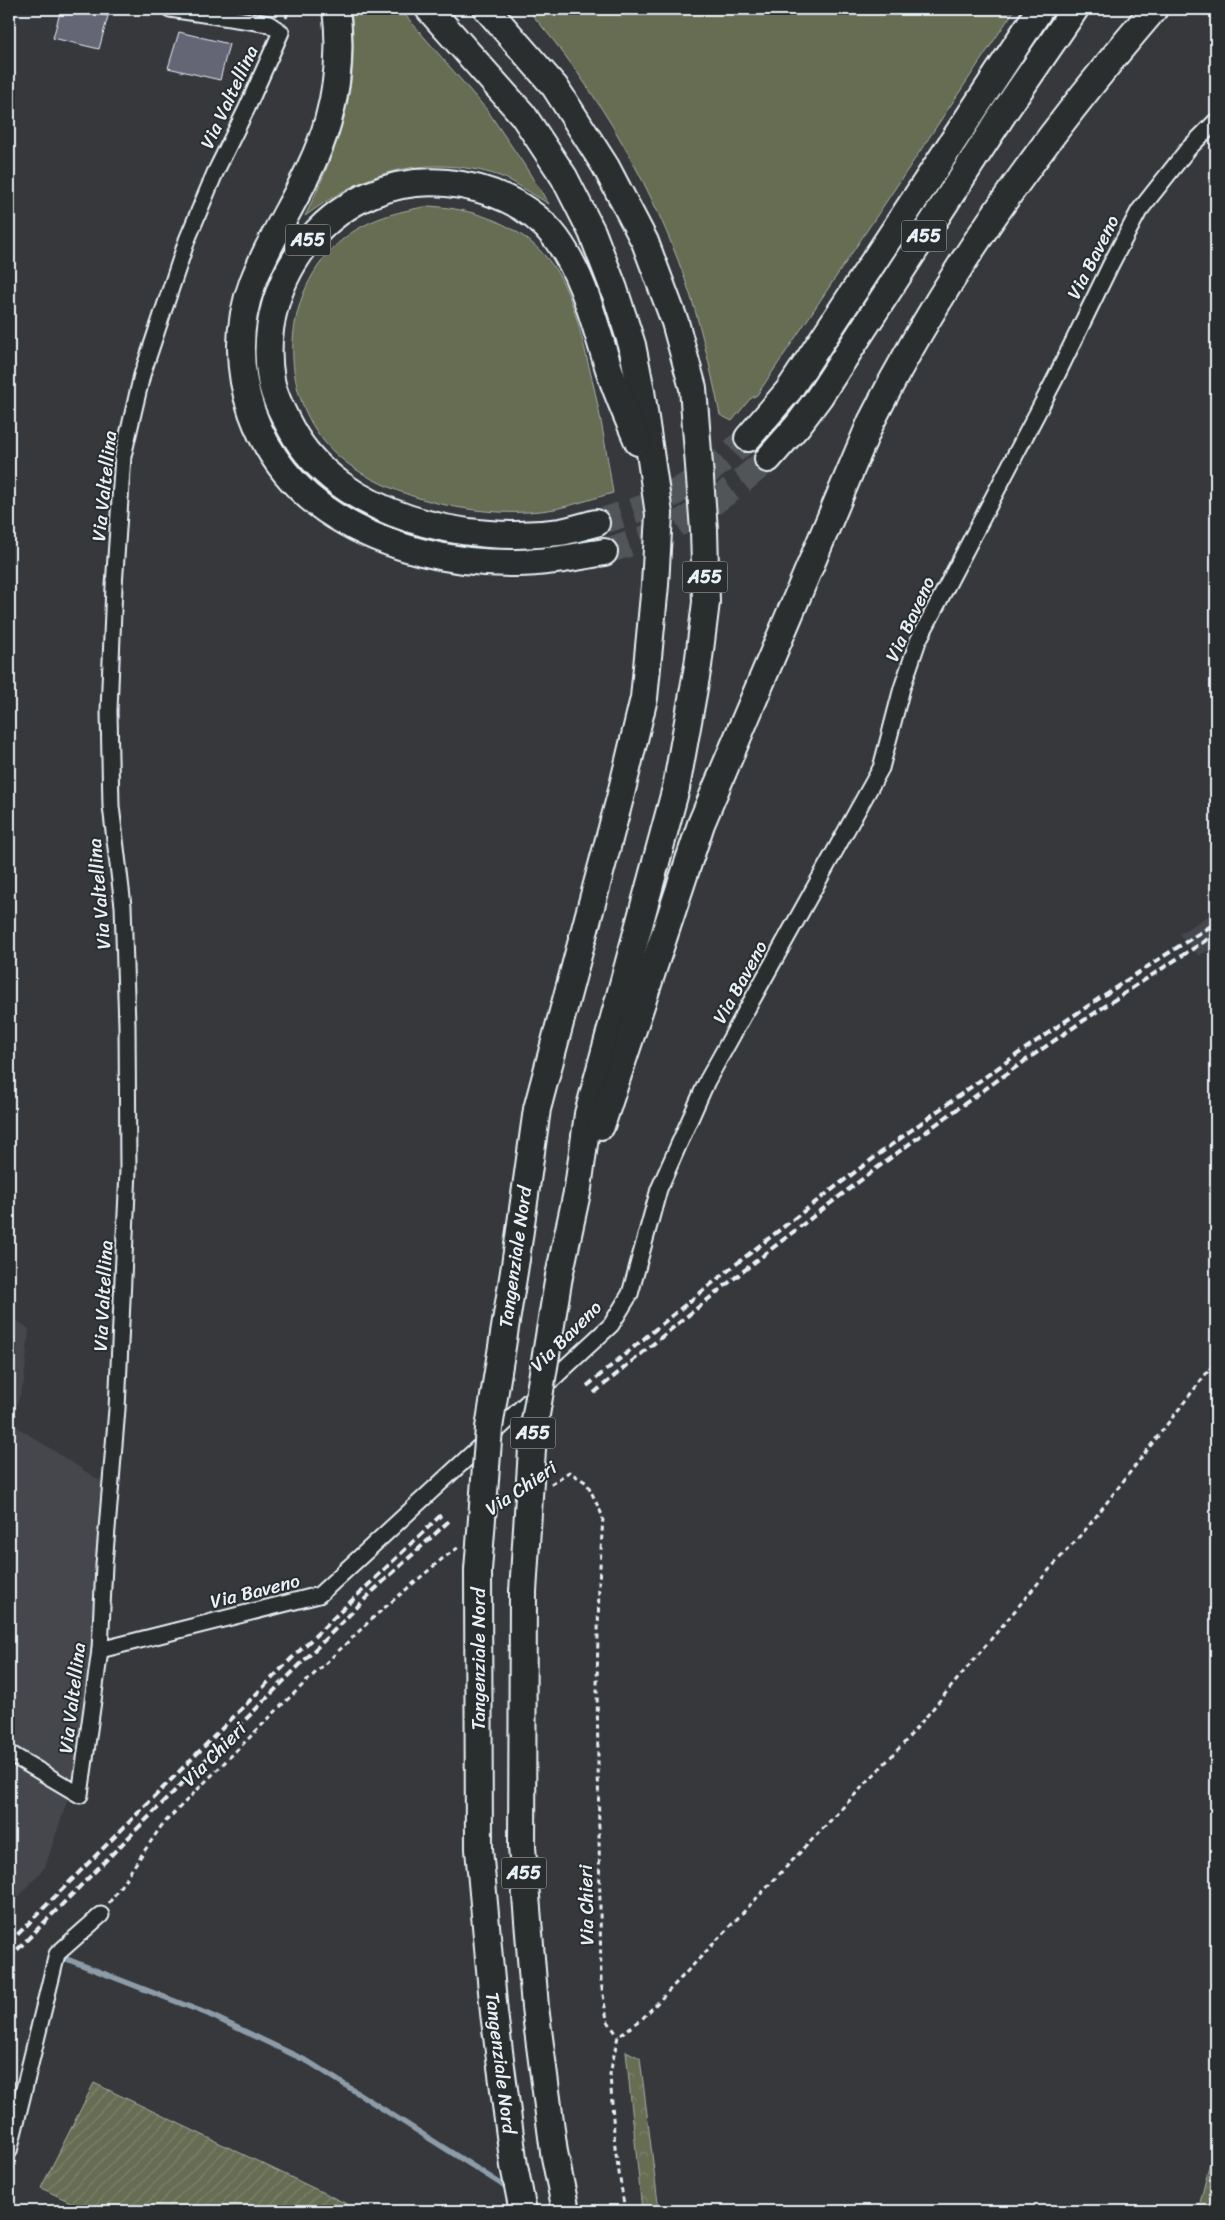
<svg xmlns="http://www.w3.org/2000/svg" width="1225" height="2220" viewBox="0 0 1225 2220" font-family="Sriracha,sans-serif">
	<defs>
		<pattern id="forest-crowns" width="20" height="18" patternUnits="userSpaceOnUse" patternTransform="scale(1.25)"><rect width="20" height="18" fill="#666d53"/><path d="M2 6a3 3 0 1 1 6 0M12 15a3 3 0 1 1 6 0" fill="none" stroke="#7c826c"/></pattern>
		<pattern id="garden-furrows" width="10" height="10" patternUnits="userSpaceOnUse" patternTransform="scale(1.25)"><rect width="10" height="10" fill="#666d53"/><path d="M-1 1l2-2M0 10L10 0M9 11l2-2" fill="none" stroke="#7c826c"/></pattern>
	</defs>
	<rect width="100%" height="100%" fill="#36383c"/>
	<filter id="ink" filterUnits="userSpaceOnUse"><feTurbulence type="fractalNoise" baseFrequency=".02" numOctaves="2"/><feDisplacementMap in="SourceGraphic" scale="10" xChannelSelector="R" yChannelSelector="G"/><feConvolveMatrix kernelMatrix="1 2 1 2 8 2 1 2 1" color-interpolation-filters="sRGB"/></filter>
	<g filter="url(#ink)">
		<g fill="#44464d">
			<polygon points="1216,911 1216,946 1199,956 1179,934"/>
			<polygon points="9,1315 29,1329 24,1382 11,1423 102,1482 93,1649 75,1778 45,1867 9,1908"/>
		</g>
		<g fill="#666d53" stroke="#a7afa6">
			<path d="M351,9H400L487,110L523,163L549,204C537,197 525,189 513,182C496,173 476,169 458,167C397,161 353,181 305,216C339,146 361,88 351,9Z"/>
			<path d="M527,9H1015L757,395L750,399L732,421L720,415C712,375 703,335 691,297C659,197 597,87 527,9Z"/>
			<path d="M429,206C481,209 533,229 560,277C573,301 581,332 587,359C599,404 606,448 613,493C594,498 574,505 555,509C488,521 388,501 337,455C273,397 279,283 351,233C375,217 401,211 429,206Z"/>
		</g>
		<g fill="url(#forest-crowns)" stroke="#a7afa6">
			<polygon points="626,2051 640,2058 659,2211 642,2211"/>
			<polygon points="1216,2138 1216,2211 1198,2211"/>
		</g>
		<polygon fill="url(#garden-furrows)" stroke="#a7afa6" points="94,2083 351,2206 349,2211 89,2211 41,2188"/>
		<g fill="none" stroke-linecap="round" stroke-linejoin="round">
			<g stroke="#8d9ca9" stroke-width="5.5">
				<polyline points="64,1958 208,2014 309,2062 509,2189"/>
				<polyline points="530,2203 543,2211"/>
				<polyline points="1215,2211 1216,2206"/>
			</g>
		</g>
		<g fill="#656674" stroke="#e8f1f8">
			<polygon points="61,9 74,9 108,16 99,49 53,38"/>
			<polygon points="179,32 229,44 220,80 168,68"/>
		</g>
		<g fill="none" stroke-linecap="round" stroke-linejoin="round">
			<g stroke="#515458" stroke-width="26" stroke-dasharray="26 13" stroke-linecap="butt">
				<path d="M596,523C614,517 633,512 650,505C687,489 719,465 748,438"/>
				<path d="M604,552C621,546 639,541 656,534C698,517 734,488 768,459"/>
			</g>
			<g stroke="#e8f1f8" stroke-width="19">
				<g id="minor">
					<polyline points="100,1650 319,1595 611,1325 630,1294 659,1189 707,1081 881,768 902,688 918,641 1055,379 1111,264 1139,211 1188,149 1216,121"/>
					<polyline points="9,1753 80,1795 100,1650 104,1565 117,1409 128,1170 127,1025 123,906 111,806 109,711 114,586 123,456 142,375 187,240 215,173 247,108 281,32 269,24 170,9"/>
					<polyline points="9,2151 57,1954 101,1915"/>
				</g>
			</g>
			<g stroke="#e8f1f8" stroke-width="30">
				<g id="motorway">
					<path d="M336,9C341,46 338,85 328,121C312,178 274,227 253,282C220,368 257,468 335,516C388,549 454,564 516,563C546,563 575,557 604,552"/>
					<polyline points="429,9 523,115 564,177 592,232 614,289 632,345 641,391 659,514 655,585 644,698 620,798 537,1109 516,1259"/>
					<polyline points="487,9 555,87 606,167 645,242 675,322 693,388 704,530 706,602 698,666 676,788 588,1114 578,1188 559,1276"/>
					<polyline points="748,438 789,390 1040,9"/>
					<polyline points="768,459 798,425 819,397 1005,111 1075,9"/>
					<path d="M596,523C584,526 572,530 560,532C467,545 339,517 291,429C283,414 274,397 271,380C253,275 338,172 447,183C488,187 530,204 556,238C585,278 594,323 609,369C617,394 628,418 638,442"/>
					<path d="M601,1126L701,824L871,422C946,272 1045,136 1154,9"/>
					<polyline points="478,1570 479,1849 494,2013 514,2166 523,2211"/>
					<polyline points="523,1592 522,1847 535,2007 554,2152 566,2211"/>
				</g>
			</g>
			<g stroke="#e8f1f8" stroke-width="3" stroke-dasharray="5 4" stroke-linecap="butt">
				<polyline points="286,18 289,9"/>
				<polyline points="551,1484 569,1472 587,1483 603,1517 599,1583 597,1686 601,1982 607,2020 618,2036"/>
				<polyline points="109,1903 162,1825 286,1701 376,1615 442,1559 459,1547"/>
				<polyline points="625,2211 615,2147 610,2074 618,2036 641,2020 904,1743 1049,1570 1087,1528 1216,1361"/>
			</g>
			<use href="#minor" stroke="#2a2d2e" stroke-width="15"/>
			<use href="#motorway" stroke="#2a2d2e" stroke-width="26"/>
			<g stroke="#e8f1f8" stroke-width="4" stroke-dasharray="8 4" stroke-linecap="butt">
				<path d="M587,1386C787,1218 995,1061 1216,923"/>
				<path d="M594,1393C792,1227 997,1072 1216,934"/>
				<polyline points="9,1943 292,1658 442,1514"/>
				<polyline points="9,1958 373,1591 449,1521"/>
			</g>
			<g stroke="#e8f1f8" stroke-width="30" stroke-linecap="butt">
				<g id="motorway-bridge">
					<polyline points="478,1570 489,1428 516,1259"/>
					<polyline points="523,1592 533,1433 559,1276"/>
				</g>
			</g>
			<use href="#motorway-bridge" stroke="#2a2d2e" stroke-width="26"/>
		</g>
	</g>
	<g text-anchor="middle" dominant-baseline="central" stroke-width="4" stroke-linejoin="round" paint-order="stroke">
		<g fill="#2a2d2e" stroke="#afb6bb" stroke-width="1">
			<rect x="901.5" y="220.5" width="45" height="31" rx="4"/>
			<rect x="285.5" y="224.5" width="45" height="31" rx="4"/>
			<rect x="682.5" y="561.5" width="45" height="31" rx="4"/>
			<rect x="510.5" y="1417.5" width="45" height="31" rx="4"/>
			<rect x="501.5" y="1857.5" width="45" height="31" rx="4"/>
		</g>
		<g font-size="18" font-weight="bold" fill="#e8f1f8">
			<text x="924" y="236">A55</text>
			<text x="308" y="240">A55</text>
			<text x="705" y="577">A55</text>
			<text x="533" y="1433">A55</text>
			<text x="524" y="1873">A55</text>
		</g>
		<g font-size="19" fill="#e8f1f8" stroke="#2a2d2e">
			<text transform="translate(229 97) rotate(-65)">Via Valtellina</text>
			<text transform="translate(1093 257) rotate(-63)">Via Baveno</text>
			<text transform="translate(104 486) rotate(-84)">Via Valtellina</text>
			<text transform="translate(910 619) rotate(-65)">Via Baveno</text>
			<text transform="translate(99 894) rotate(-95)">Via Valtellina</text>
			<text transform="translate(740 982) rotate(-61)">Via Baveno</text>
			<text transform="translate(515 1257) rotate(-82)">Tangenziale Nord</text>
			<text transform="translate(103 1296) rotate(-87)">Via Valtellina</text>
			<text transform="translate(566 1336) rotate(-45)">Via Baveno</text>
			<text transform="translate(521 1488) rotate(-34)">Via Chieri</text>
			<text transform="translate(255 1591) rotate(-14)">Via Baveno</text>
			<text transform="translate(478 1659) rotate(-90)">Tangenziale Nord</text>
			<text transform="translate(72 1698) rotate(-83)">Via Valtellina</text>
			<text transform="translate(214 1754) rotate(-45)">Via Chieri</text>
			<text transform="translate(586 1905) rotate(-91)">Via Chieri</text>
			<text transform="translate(501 2063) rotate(83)">Tangenziale Nord</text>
		</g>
	</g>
	<rect width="1225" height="2220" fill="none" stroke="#2a2d2e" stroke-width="30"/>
	<rect x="15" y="15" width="1195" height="2190" fill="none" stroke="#e8f1f8" stroke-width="2" filter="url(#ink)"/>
</svg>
